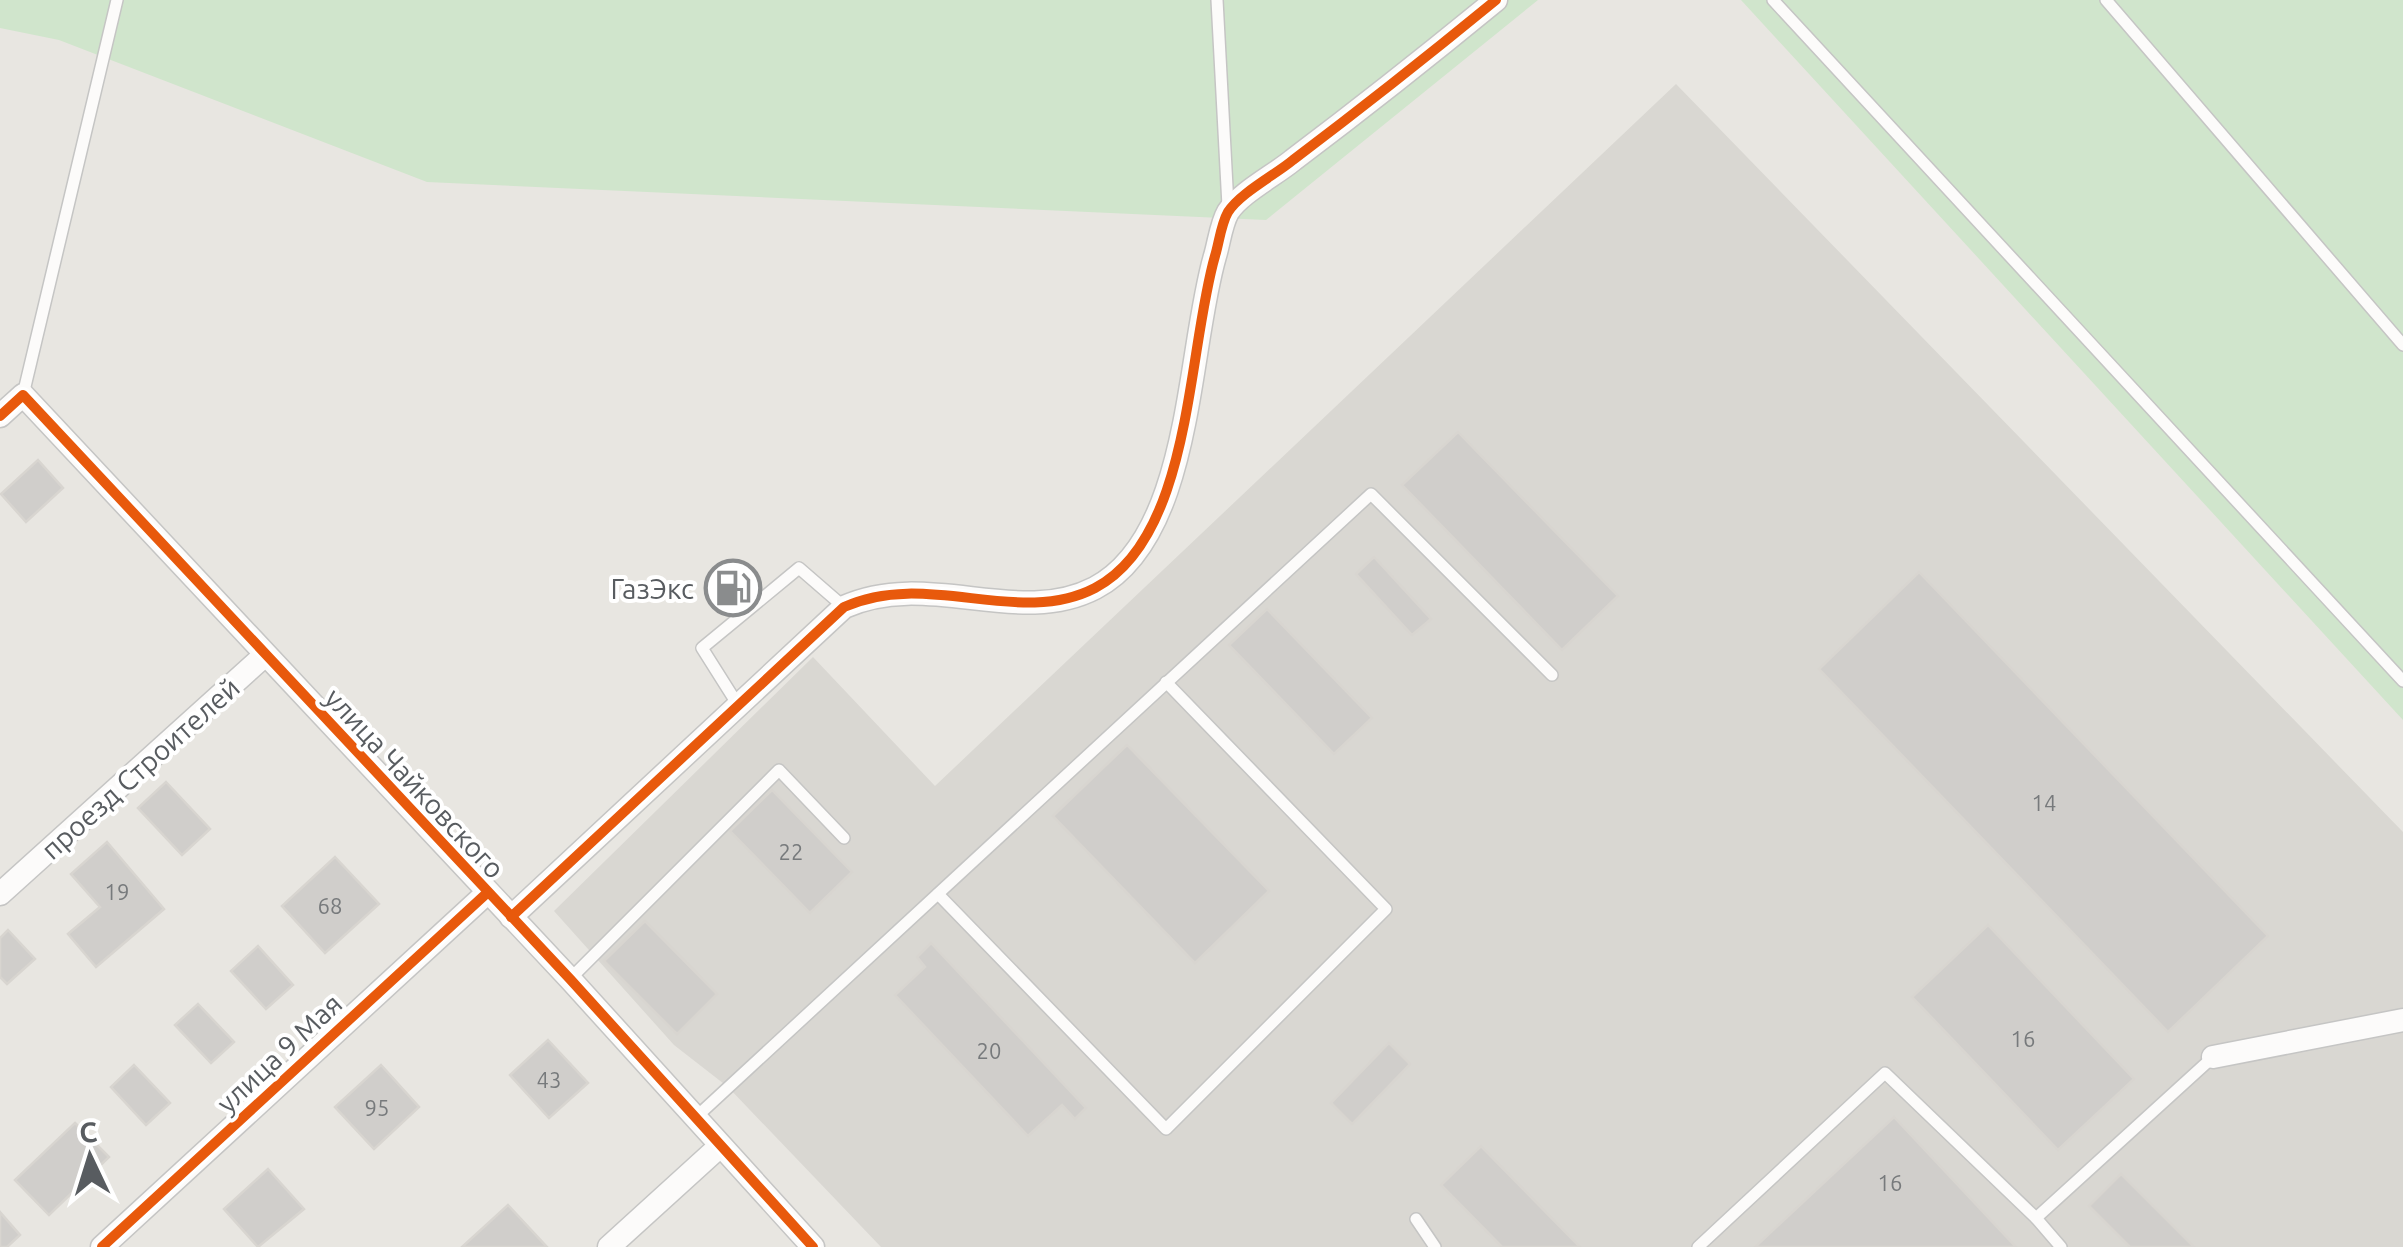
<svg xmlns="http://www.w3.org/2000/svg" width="2403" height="1247" viewBox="0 0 2403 1247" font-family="Ubuntu,sans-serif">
	<rect width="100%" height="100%" fill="#e8e6e1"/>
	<polygon fill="#d9d7d2" points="1676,84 2403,832 2403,1247 881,1247 728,1087 674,1045 554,911 813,657 935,786"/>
	<g fill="#d0e5cc">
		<polygon points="0,0 1538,0 1266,220 427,182 59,40 0,28"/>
		<polygon points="1741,0 2403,0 2403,720"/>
	</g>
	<g fill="#d0cecb" stroke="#d8d5d0" stroke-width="2.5">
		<polygon points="1458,432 1618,596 1562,650 1402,485"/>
		<polygon points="38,460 63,488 26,522 1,494"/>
		<polygon points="1374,557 1431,619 1412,635 1356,574"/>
		<polygon points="1919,572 2268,936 2168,1032 1819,669"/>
		<polygon points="1267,609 1372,718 1334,754 1229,645"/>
		<polygon points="1127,745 1269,891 1195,963 1053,816"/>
		<polygon points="166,782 210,829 182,855 138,808"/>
		<polygon points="772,790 852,872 810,913 730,831"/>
		<polygon points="107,842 164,909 96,967 68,934 100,907 71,874"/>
		<polygon points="335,857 379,904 325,953 282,906"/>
		<polygon points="645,921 717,994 677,1034 604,961"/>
		<polygon points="1988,925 2134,1079 2058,1150 1912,997"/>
		<polygon points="8,930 35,959 7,984 0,977 0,938"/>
		<polygon points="931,943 1086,1108 1075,1119 1062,1105 1028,1136 895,995 925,967 917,957"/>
		<polygon points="258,946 293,985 266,1009 231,971"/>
		<polygon points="198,1004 234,1042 211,1063 175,1025"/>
		<polygon points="548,1040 588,1083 549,1118 510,1075"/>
		<polygon points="1389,1043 1410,1064 1352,1124 1331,1103"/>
		<polygon points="134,1065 170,1103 146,1125 111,1087"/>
		<polygon points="381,1065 419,1107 374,1149 335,1107"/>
		<polygon points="1894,1117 2016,1247 1755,1247"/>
		<polygon points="75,1123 109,1157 49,1215 15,1180"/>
		<polygon points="1481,1146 1580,1247 1502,1247 1441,1185"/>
		<polygon points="268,1169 304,1209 258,1247 224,1209"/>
		<polygon points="2121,1174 2194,1247 2130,1247 2089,1206"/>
		<polygon points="508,1205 547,1247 462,1247"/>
		<polygon points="0,1212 20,1235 7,1247 0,1247"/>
	</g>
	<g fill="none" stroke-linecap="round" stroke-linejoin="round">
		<g stroke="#c5c5c4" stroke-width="14">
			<g id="service">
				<polyline points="1217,0 1228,206"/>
				<polyline points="1773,0 2403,681"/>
				<polyline points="2106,0 2403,345"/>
				<polyline points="23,395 117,0"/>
				<polyline points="738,705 702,648 799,568 844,607"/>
				<polyline points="938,894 1166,1129 1386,909 1166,682"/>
				<polyline points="570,979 779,770 844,838"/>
				<polyline points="694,1119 1371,494 1552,675"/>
				<polyline points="2036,1218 2061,1247"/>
				<polyline points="1416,1219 1435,1247"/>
				<polyline points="1698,1247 1885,1073 2036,1218 2213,1057"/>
			</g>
		</g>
		<g stroke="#c5c5c4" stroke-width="25">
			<g id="minor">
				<polyline points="0,416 23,395 570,979 813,1247"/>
				<polyline points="0,894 265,655"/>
				<path d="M511,917L844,607C928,569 1018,628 1095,588C1192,537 1187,352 1215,256C1219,243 1221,224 1228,212C1240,193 1275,175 1293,160C1362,108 1429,55 1496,0"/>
				<polyline points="2213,1057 2403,1020"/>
				<polyline points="102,1247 487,893"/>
				<polyline points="609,1247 719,1147"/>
			</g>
		</g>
		<use href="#service" stroke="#fcfbfa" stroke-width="11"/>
		<use href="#minor" stroke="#fcfbfa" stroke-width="22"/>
		<g stroke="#fff" stroke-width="16">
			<g id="cycleway">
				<polyline points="0,416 23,395 570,979 813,1247"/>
				<path d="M511,917L844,607C928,569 1018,628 1095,588C1192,537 1187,352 1215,256C1219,243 1221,224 1228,212C1240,193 1275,175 1293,160C1362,108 1429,55 1496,0"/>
				<polyline points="102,1247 487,893"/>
			</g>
		</g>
		<use href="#cycleway" stroke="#e8590c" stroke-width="10"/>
	</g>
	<defs>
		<g id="fuel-ring" transform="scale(2.875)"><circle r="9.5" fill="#fff" stroke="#8a8c8d" stroke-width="1.5"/><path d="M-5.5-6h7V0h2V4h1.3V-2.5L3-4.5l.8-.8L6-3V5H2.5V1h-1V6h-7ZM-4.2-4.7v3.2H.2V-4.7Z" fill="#8a8c8d"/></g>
	</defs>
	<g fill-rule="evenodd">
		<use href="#fuel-ring" x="733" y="588"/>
	</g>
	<g text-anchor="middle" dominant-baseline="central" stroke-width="8" stroke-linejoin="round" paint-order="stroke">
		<g font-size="22" fill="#777a7c">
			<text x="2044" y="802">14</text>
			<text x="791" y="851">22</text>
			<text x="117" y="891">19</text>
			<text x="330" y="905">68</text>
			<text x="2023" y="1038">16</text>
			<text x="989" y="1050">20</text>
			<text x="549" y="1079">43</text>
			<text x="377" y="1107">95</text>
			<text x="1890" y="1182">16</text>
		</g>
		<g font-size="28" fill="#585c60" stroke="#fff" text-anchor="end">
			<text x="694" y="588">ГазЭкс</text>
		</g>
		<g font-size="28" fill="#585c60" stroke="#fff">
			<text transform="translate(140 768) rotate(-42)">проезд Строителей</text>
			<text transform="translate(415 783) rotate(47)">улица Чайковского</text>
			<text transform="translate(279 1053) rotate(-43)">улица 9 Мая</text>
		</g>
	</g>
	<g transform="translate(90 1157) rotate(356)" stroke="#ffffff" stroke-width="8" paint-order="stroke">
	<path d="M0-8L18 38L0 25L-18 38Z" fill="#585c60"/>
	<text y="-15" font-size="28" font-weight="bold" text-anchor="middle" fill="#585c60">С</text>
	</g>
</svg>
